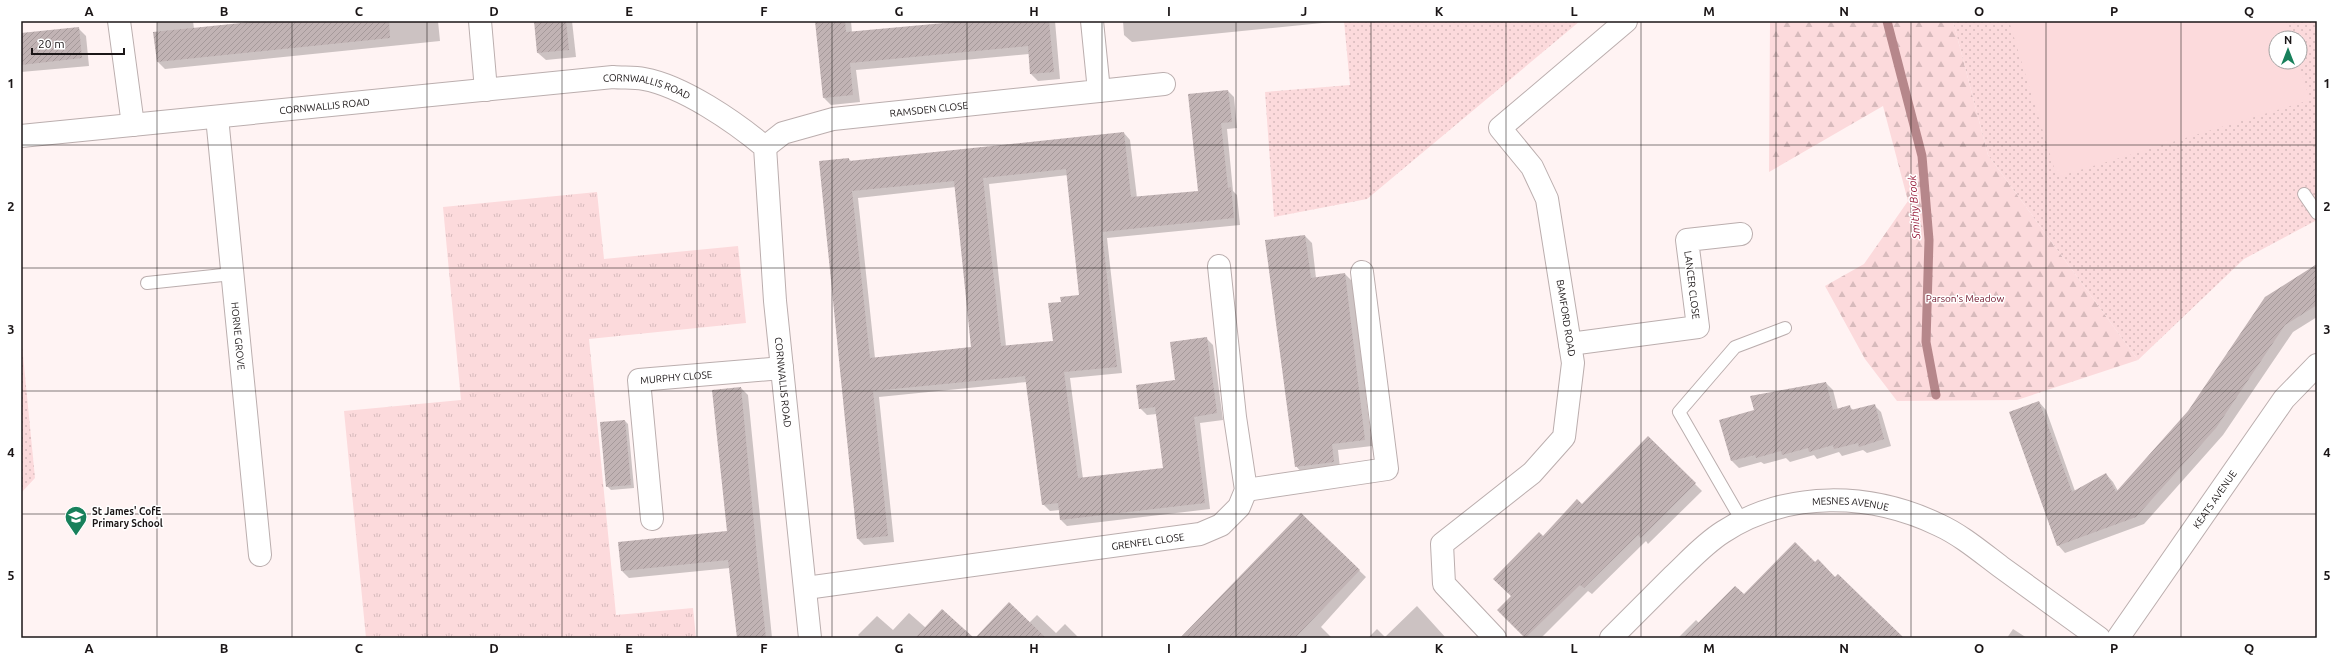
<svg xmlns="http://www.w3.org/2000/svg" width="2338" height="659" viewBox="0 0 2338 659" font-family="Ubuntu,sans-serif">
	<defs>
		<pattern id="grass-tufts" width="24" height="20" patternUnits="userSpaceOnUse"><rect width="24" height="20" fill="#fcdadc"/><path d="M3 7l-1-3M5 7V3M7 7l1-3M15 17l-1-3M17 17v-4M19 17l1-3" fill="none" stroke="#d7babc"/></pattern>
		<pattern id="forest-firs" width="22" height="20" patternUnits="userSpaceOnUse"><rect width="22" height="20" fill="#fcdadc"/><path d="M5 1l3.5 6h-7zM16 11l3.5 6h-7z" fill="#d7babc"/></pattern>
		<pattern id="park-dots" width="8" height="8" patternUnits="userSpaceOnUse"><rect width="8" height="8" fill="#fcdadc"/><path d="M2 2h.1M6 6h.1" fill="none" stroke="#d7babc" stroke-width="1.8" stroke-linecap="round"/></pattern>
		<pattern id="building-hatch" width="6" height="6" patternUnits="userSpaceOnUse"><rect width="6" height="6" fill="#c1b3b4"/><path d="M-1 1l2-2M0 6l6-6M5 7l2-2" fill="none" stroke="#a5999a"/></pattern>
	</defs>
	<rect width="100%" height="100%" fill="#fff3f3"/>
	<polygon fill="url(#grass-tufts)" points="597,192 604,259 738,246 746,323 589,339 616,615 693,608 696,638 366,638 344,411 461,400 443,207"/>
	<polygon fill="url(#forest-firs)" points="1770,21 1953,21 1988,155 2138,360 2017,400 1897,401 1865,359 1825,286 1864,264 1908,201 1883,106 1769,172"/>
	<g fill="url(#park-dots)" fill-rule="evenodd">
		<polygon points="1344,21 1580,21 1367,199 1274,217 1265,92 1350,85"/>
		<path d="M1953,21H2317V220L2244,259L2138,360L1988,155ZM2276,38H2300V62H2276Z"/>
		<polygon points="21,335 35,478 21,493"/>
	</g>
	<polygon fill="#fcdadc" points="2009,21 2286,21 2291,38 2276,38 2276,62 2298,62 2310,100 2057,177"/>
	<g fill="#0003" fill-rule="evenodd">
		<polygon points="157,21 193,21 194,29 271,21 438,21 440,41 165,69 158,62"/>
		<polygon points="535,21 572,21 576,57 546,60 538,53"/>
		<polygon points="816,21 851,21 852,33 976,21 1055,21 1060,79 1038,81 1031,74 1029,54 856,70 860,102 831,105 824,98"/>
		<polygon points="1123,21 1342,21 1132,42 1124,35"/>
		<polygon points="78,28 86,36 89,66 21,72 21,34"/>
		<path d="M1228,91L1234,97L1237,128L1227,129L1233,191L1237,195L1240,225L1107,238L1122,373L1070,378L1083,479L1164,469L1157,414L1147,415L1140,408L1176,380L1206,338L1213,345L1223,420L1200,423L1210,509L1067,526L1061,520L1060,510L1050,511L1043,504L1027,382L879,397L894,542L864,545L858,539L849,159L852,162L1124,133L1130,140L1137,198L1199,192ZM1068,175L1080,296L1062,303L1054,342L1006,346L989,184ZM956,187L972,348L875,358L858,198Z"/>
		<polygon points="1305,236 1312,243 1316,278 1345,274 1352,281 1372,446 1338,450 1340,468 1302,473 1296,466"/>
		<polygon points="2317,265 2317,317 2293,332 2223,435 2144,524 2065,553 2058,545 2039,402 2046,410 2075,491 2106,474 2113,482 2118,491"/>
		<polygon points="1826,383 1833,390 1838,410 1849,406 1854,411 1874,405 1881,412 1891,446 1867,453 1863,450 1842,456 1839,452 1817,459 1814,455 1790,462 1786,458 1764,464 1761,462 1739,468 1732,461 1721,420 1755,411"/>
		<polygon points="741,388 748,395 772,638 738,638 730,568 629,578 622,571 619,543 728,532"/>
		<polygon points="625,421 628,424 634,488 611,490 607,486"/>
		<polygon points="1648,437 1702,491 1648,544 1646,541 1592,594 1588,591 1541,638 1526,638 1498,610 1513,596 1544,537 1582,505"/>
		<polygon points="1301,515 1366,577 1321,627 1332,638 1182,638"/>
		<polygon points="1815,563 1902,638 1678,638 1696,620 1699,623 1744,595"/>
		<polygon points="1417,606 1446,638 1368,638 1377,629 1385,637"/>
		<polygon points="909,613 926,628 973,638 861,638 858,635 877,616 893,630"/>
		<polygon points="1037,615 1056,633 1065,624 1079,638 976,638 1029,623"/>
		<polygon points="2013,629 2027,638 2007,638"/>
	</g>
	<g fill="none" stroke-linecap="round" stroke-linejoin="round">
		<polyline stroke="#b6878b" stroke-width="9" points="1887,21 1922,156 1929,240 1926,342 1936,395"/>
	</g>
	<g fill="url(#building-hatch)" fill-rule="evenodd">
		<polygon points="262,21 389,21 390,38 157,62 153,32"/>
		<polygon points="534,21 566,21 569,50 537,53"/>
		<polygon points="815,21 845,21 846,32 966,21 1049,21 1054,72 1030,74 1028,46 850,63 853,95 823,98"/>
		<polygon points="79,27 82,58 21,65 21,33"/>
		<path d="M1228,90L1232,122L1221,123L1228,188L1231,187L1234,218L1102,232L1117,367L1064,372L1078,478L1163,468L1155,407L1139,409L1136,385L1175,380L1170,342L1207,337L1217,413L1194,417L1205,503L1060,520L1058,503L1042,505L1025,376L873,391L888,536L857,539L819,161L849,158V161L1124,132L1131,197L1198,191L1188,94ZM1066,169L1079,295L1060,297L1061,302L1048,303L1053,341L1001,346L983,178ZM954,181L971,347L870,358L852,191Z"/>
		<polygon points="1305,235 1311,278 1345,273 1365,440 1332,444 1334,462 1295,467 1265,240"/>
		<polygon points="2317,264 2317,305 2285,325 2216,428 2136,517 2057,546 2009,412 2039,401 2072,492 2106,473 2116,492 2188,411 2265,297"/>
		<polygon points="1826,382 1833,410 1850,405 1851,410 1875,404 1884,439 1859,447 1858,443 1834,449 1833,445 1809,452 1808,448 1782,455 1781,451 1756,458 1755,455 1731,461 1719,420 1754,410 1750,396"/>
		<polygon points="741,387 757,557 766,638 737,638 728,560 621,571 618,542 727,531 712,390"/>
		<polygon points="625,420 631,485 606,487 600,422"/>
		<polygon points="1648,436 1696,483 1641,538 1638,535 1584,588 1580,585 1525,638 1497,610 1511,596 1493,579 1539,532 1543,536 1577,499 1582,504"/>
		<polygon points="1301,513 1360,570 1295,638 1180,638"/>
		<polygon points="1795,542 1815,562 1818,559 1835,577 1838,574 1904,638 1683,638 1735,586 1744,594"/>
		<polygon points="1009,602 1046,638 975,638"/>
		<polygon points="942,609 974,638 915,638"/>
	</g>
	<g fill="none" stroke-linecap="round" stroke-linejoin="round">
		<g stroke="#bbaeae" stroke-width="14">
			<g id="lane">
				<polyline points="2304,194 2317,213"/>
				<polyline points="147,283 232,274"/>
				<polyline points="1742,521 1679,412 1735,347 1785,328"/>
			</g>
		</g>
		<g stroke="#bbaeae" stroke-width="24">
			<g id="street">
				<polyline points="119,21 133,125"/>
				<polyline points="480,21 486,90"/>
				<polyline points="1099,91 1164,84"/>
				<path id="s1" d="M217,117L260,555"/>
				<path id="s2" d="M21,136L613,77C623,78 634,77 644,79C683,86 735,122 765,147L775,301L810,638"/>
				<path id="s3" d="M765,147L783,133L833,119L1099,91L1092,21"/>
				<polyline points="1570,344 1698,327 1687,240 1741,234"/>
				<polyline points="1246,490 1387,469 1362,272"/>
				<path id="s4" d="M652,519L639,380L782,368"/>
				<path id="s5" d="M806,588L1200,534L1221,525L1239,507L1246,490L1235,417L1219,266"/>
				<polyline points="1495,638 1444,584 1442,544 1532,473 1564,437 1573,363 1547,199 1532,167 1500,128 1626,21"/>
				<path id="s6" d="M1611,638C1632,617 1652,597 1673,576C1689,561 1704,544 1723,532C1788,490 1870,492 1939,525C1961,535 1981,552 2001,567C2034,591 2066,614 2099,638"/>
				<path id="s7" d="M2118,638L2284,399L2317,365"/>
			</g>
		</g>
		<use href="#lane" stroke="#fff" stroke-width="12"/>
		<use href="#street" stroke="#fff" stroke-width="22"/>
	</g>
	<path fill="none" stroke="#1b1617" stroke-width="1" stroke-opacity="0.55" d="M157,21V638M292,21V638M427,21V638M562,21V638M697,21V638M832,21V638M967,21V638M1102,21V638M1236,21V638M1371,21V638M1506,21V638M1641,21V638M1776,21V638M1911,21V638M2046,21V638M2181,21V638M21,145H2317M21,268H2317M21,391H2317M21,514H2317"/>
	<defs>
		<g id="school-pin" transform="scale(1.15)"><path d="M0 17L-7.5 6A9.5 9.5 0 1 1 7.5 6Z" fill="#18805b" stroke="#fff"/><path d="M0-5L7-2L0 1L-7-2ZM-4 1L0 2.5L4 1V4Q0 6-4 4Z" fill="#fff"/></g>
	</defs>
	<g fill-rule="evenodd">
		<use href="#school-pin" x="76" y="517"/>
	</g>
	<g text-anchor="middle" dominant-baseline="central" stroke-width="3" stroke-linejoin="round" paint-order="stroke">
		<g font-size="10" fill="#1b1617" stroke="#fff">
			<text stroke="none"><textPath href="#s2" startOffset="630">CORNWALLIS ROAD</textPath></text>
			<text stroke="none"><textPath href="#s2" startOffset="305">CORNWALLIS ROAD</textPath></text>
			<text stroke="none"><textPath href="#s3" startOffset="171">RAMSDEN CLOSE</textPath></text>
			<text transform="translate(1692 285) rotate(83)">LANCER CLOSE</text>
			<text transform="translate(1566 318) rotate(81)">BAMFORD ROAD</text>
			<text stroke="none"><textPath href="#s1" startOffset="220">HORNE GROVE</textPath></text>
			<text stroke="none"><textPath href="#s4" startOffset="177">MURPHY CLOSE</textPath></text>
			<text stroke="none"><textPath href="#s2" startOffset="1002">CORNWALLIS ROAD</textPath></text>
			<text stroke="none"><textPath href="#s7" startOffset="169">KEATS AVENUE</textPath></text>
			<text stroke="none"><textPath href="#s6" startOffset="288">MESNES AVENUE</textPath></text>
			<text stroke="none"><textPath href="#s5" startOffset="345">GRENFEL CLOSE</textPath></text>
		</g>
		<g font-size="10" fill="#70142a" stroke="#fff">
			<text x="1965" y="298">Parson's Meadow</text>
		</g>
		<g font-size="10" font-weight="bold" fill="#1b1617" stroke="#fff" text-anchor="start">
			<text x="92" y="511">St James' CofE<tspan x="92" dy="12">Primary School</tspan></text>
		</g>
		<g font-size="11" font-style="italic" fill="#981e3b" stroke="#fff">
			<text transform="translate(1914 207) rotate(-94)">Smithy Brook</text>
		</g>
	</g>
	<rect width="2338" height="659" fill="none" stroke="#ffffff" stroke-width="44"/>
	<g transform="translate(2288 50)"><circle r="19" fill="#ffffff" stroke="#a4a2a2"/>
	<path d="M0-3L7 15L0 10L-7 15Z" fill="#18805b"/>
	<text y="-6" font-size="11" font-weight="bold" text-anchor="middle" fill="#1b1617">N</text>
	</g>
	<path d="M32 48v6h92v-6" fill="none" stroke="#1b1617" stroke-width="2"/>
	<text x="38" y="48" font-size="12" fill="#1b1617" stroke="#ffffff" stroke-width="3" paint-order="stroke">20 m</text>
	<rect x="22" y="22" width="2294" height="615" fill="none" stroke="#1b1617" stroke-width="1.5"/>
	<g font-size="13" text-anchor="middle" font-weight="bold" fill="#1b1617">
		<text x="89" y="16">A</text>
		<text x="224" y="16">B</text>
		<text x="359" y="16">C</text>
		<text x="494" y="16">D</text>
		<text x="629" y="16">E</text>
		<text x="764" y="16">F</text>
		<text x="899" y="16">G</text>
		<text x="1034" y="16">H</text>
		<text x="1169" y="16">I</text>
		<text x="1304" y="16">J</text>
		<text x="1439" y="16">K</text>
		<text x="1574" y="16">L</text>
		<text x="1709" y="16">M</text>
		<text x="1844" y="16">N</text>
		<text x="1979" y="16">O</text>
		<text x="2114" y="16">P</text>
		<text x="2249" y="16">Q</text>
		<text x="11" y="88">1</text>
		<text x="2327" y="88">1</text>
		<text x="11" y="211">2</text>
		<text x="2327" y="211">2</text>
		<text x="11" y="334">3</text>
		<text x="2327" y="334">3</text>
		<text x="11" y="457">4</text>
		<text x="2327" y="457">4</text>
		<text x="11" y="580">5</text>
		<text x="2327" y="580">5</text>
		<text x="89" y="653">A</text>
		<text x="224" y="653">B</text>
		<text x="359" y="653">C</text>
		<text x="494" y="653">D</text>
		<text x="629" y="653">E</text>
		<text x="764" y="653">F</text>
		<text x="899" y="653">G</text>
		<text x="1034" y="653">H</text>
		<text x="1169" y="653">I</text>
		<text x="1304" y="653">J</text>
		<text x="1439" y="653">K</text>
		<text x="1574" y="653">L</text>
		<text x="1709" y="653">M</text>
		<text x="1844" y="653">N</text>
		<text x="1979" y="653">O</text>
		<text x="2114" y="653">P</text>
		<text x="2249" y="653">Q</text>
	</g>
</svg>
